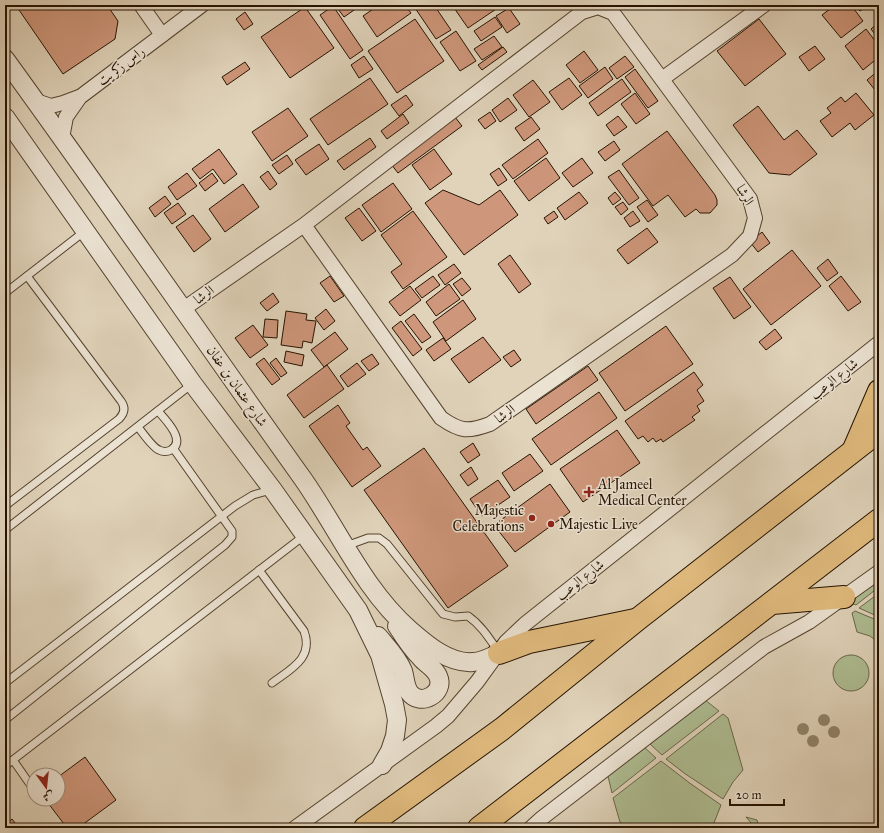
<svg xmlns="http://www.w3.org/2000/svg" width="884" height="833" viewBox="0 0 884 833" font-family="'IM FELL Great Primer',Amiri,serif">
	<rect width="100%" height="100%" fill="#e0d3ba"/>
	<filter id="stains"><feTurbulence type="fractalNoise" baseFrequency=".005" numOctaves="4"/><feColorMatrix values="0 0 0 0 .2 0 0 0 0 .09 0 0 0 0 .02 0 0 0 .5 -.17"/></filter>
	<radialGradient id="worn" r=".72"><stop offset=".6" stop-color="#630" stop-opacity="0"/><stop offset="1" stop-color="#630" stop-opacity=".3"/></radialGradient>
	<g fill="#aebd92" stroke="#6a684a">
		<polygon points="879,575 879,587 856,605 850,603 849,589"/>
		<polygon points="879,593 879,617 859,608"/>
		<polygon points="855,611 879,621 879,643 870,636 857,632 852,613"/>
		<circle cx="851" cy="673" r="18"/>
		<polygon points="705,700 719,711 662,755 650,744"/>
		<polygon points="723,714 728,718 743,770 733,782 723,799 684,773 666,759"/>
		<polygon points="644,747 656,758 612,793 608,776"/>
		<polygon points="661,761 691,784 721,805 712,828 628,828 620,822 613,798"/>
		<polygon points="746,817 757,820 759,828 753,828 752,824"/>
	</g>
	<g fill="#ce967a" stroke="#261301">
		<polygon points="20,5 107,5 118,21 115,39 63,74 17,7"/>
		<polygon points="335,5 355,5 357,8 344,17"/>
		<polygon points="379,5 405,5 411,13 377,37 363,16"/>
		<polygon points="413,5 434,5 451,30 436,39"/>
		<polygon points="452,5 502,5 468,28"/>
		<polygon points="810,5 818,5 813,9"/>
		<polygon points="835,5 851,5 863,21 841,38 822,15"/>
		<polygon points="855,5 868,5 860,11"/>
		<polygon points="333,6 363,50 350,59 320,15"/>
		<polygon points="305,7 334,48 290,78 261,37"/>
		<polygon points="509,8 520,24 507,33 496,16"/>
		<polygon points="245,12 253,24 244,30 236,19"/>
		<polygon points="495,17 502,27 481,41 474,31"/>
		<polygon points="415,19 444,61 397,93 368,51"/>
		<polygon points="759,19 786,54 745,86 717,51"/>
		<polygon points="879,22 879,35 877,37 871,29"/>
		<polygon points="866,29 879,46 879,57 863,70 845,46"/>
		<polygon points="456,31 476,61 460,71 440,42"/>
		<polygon points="494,36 502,47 482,60 474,49"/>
		<polygon points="815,46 825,59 809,71 799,57"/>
		<polygon points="503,47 507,52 482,70 478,65"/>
		<polygon points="584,51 598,70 580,83 566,65"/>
		<polygon points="364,56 373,69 359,78 351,65"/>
		<polygon points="625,56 634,67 617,79 609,68"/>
		<polygon points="245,62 250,69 227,85 222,77"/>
		<polygon points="605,67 613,79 588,98 579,86"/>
		<polygon points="635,69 658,101 648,108 625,77"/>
		<polygon points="879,70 879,95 867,80"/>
		<polygon points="370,78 388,104 328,145 310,119"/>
		<polygon points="569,78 582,95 562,110 549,92"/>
		<polygon points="622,79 631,92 598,116 589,103"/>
		<polygon points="533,80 550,102 529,117 513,95"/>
		<polygon points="635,93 650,114 636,124 621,104"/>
		<polygon points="856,93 874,115 855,130 850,123 832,137 820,121 831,113 827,108 841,97 845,102"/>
		<polygon points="406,95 413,105 399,116 391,105"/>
		<polygon points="508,98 517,110 500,122 492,110"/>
		<polygon points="758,106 784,140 797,130 817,154 790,175 769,173 733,125"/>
		<polygon points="288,108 308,136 272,161 252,132"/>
		<polygon points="490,112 496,121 485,129 478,120"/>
		<polygon points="403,114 409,123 387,139 381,131"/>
		<polygon points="618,116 627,127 614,136 606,125"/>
		<polygon points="455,117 462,126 398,173 391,164"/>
		<polygon points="531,117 540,129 524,141 515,128"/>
		<polygon points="667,131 715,195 717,200 717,205 710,213 700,213 696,209 685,217 668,195 653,206 622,164"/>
		<polygon points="370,138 376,147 344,170 337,161"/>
		<polygon points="538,139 548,153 513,179 502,165"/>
		<polygon points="614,141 620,150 605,161 598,152"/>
		<polygon points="319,144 329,159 306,175 295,160"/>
		<polygon points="219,149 237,174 224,184 213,169 200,179 192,169"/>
		<polygon points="434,149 452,174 430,190 412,165"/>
		<polygon points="287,155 293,164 279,174 272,165"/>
		<polygon points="546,158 560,178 529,201 514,181"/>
		<polygon points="582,158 593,173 573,187 562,173"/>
		<polygon points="499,168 507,180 498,186 490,174"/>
		<polygon points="619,170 639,198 629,205 608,177"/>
		<polygon points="268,171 277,184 270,190 260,177"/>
		<polygon points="187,173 197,186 177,200 168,187"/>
		<polygon points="212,173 218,181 205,191 199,183"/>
		<polygon points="393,183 412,209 381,232 362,205"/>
		<polygon points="243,184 259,207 225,232 209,209"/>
		<polygon points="443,190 479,205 500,190 518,215 464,255 425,203"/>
		<polygon points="579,192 588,203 565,220 557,208"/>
		<polygon points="615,192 621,199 613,205 608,198"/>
		<polygon points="165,196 171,204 155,217 149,208"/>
		<polygon points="647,200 658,215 648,222 637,207"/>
		<polygon points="623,202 628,209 621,215 615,207"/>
		<polygon points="178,203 186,214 172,224 164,213"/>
		<polygon points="359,208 376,231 362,241 345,218"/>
		<polygon points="413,211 447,257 403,289 391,272 402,264 381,235"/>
		<polygon points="554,211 558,217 548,224 544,218"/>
		<polygon points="633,211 640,221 630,227 624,218"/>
		<polygon points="193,215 211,239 194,252 176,227"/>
		<polygon points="647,228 658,242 628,264 617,250"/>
		<polygon points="762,232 770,243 758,252 750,242"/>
		<polygon points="792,250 821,286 771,325 743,289"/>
		<polygon points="510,255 531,284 519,293 498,264"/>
		<polygon points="828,259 838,273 827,281 817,268"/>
		<polygon points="454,264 461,273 445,285 438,275"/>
		<polygon points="330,276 344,296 334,302 320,283"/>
		<polygon points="433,276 440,285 422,298 415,289"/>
		<polygon points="841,276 861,302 848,311 829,286"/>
		<polygon points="730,277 751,307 734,319 713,288"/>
		<polygon points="462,278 471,289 462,296 453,284"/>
		<polygon points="449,284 460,299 436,316 426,302"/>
		<polygon points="410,286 421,300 400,316 389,302"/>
		<polygon points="273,293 279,302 267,311 260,303"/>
		<polygon points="463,300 476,319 446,341 433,322"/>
		<polygon points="326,309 335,321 324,330 315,318"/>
		<polygon points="286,311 307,314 306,320 316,321 312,343 303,341 302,348 281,345"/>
		<polygon points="414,314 431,337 422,343 405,321"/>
		<polygon points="265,319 278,320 277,338 263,337"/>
		<polygon points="401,321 422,349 413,356 392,328"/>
		<polygon points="253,325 268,345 250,358 235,338"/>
		<polygon points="666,326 693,364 625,411 599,373"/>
		<polygon points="775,329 782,338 766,350 759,342"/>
		<polygon points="335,332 348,349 324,367 311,350"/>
		<polygon points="483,337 501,360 469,383 451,359"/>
		<polygon points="443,338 451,349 434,361 426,350"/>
		<polygon points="514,350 521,360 511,367 503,357"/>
		<polygon points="286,351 304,355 302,366 284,362"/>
		<polygon points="372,354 379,364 369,371 361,361"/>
		<polygon points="264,358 280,379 272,385 256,364"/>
		<polygon points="276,358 287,373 281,377 270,363"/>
		<polygon points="357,363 366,374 348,387 340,376"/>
		<polygon points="327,365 344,389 304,418 287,395"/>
		<polygon points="588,366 598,380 536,424 526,409"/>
		<polygon points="694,372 703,385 697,390 704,401 697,406 700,411 692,417 695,420 663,442 661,439 656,442 653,438 648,442 643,436 638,439 625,421"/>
		<polygon points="599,392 617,418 551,465 532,439"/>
		<polygon points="338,405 350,423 346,426 363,450 367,447 381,466 352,487 309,426"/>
		<polygon points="617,430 640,463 583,502 560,469"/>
		<polygon points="473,443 480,455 468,463 460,452"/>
		<polygon points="424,448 508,566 448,608 364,490"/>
		<polygon points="530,454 543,471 514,491 502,473"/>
		<polygon points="471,467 478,479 468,486 460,475"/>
		<polygon points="498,480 510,497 482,516 470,499"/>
		<polygon points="550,484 570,512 515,552 494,525"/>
		<polygon points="85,757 116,800 78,828 67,828 45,799 58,799 58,777"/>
		<polygon points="12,819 19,828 5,828 5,825"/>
	</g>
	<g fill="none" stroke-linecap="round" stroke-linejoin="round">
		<g stroke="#54432f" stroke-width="9">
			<g id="service">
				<polyline points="5,293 85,231"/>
				<path d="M138,427C143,433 152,447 159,450C163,452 167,452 171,450C187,441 165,419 158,411"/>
				<path d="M5,506L119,419C124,414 126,408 121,401L27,276"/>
				<polyline points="5,530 192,384"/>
				<path d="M346,546L368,538H379L387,544L443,614L455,617L468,616C481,625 489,638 498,651"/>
				<path d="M259,570L304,631C314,658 291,669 272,683"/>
				<polyline points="5,683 235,506 253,495 271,490"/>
				<polyline points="5,720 225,545 232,537 232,531 173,448"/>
				<polyline points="13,760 34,790"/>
				<polyline points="5,766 305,535"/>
			</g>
		</g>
		<g stroke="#54432f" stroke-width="16">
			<g id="minor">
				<polyline points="141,5 162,35"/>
				<polyline points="662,79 764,5"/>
				<polyline points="36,101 51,106 63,103 79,97"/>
				<polyline points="62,138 66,117 80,97 202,5"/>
				<path d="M182,310L304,225L582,12L598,7L613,13L750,199L755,218L750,236L732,255L490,424C468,432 461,432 441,418L304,225"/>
				<polyline points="295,828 436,726 448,716 477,682 506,642 525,624 879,343"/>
				<polyline points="531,828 542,818 764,647 809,622 879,572"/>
			</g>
		</g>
		<g stroke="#54432f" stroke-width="20">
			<g id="tertiary">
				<path d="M5,59C106,198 203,339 303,479C338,529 364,590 410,630C426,644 449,664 473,662C482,662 491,657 499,653"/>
				<polyline points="5,117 193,384 273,490 358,610 380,655 394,704 397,720 395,736 390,751 382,765"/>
				<path d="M378,636C387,647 398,658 403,671C405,678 405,686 409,692C420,708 446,693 438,676C435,668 426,664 421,658C411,648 404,637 397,626"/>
			</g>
		</g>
		<g stroke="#261301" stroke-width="24">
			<g id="primary">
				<polyline points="854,449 879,391"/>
				<polyline points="772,603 844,597"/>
				<polyline points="499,653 529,642 635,620"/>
				<polyline points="365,828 502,729 638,619 879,431"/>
				<polyline points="479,828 879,520"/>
			</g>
		</g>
		<use href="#service" stroke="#ebe2d2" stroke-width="7"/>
		<use href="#minor" stroke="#ebe2d2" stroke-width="14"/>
		<use href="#tertiary" stroke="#ebe2d2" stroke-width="18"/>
		<use href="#primary" stroke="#e0ba7d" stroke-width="22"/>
	</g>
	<g fill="#90856c">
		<circle cx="824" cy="720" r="6"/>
		<circle cx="803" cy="729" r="6"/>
		<circle cx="834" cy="732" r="6"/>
		<circle cx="813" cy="741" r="6"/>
	</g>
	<g fill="#8f2418" stroke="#ebe2d2" stroke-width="1.5">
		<path d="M587 486h4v4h4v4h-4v4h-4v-4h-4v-4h4z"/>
		<circle cx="532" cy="518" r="4"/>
		<circle cx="551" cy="524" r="4"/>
	</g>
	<g text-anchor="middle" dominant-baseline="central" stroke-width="3" stroke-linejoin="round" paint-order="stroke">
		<g font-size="14" fill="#261301" stroke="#ebe2d2">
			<text transform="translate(121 66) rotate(-37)">راس زكريت</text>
			<text transform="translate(745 195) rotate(61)">الرشا</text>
			<text transform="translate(204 295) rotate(-35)">الرشا</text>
			<text transform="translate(834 379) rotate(-38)">شارع الوعب</text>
			<text transform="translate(237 386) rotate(55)">شارع عثمان بن عفان</text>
			<text transform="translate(505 414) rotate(-35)">الرشا</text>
			<text transform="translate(580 580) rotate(-38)">شارع الوعب</text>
		</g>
		<g font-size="14" fill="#261301" stroke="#ebe2d2" text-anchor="start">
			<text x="598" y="484">Al Jameel<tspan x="598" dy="16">Medical Center</tspan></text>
			<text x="524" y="510" text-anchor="end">Majestic<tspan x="524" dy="16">Celebrations</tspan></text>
			<text x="559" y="524">Majestic Live</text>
		</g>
	</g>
	<rect width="884" height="833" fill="none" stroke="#e0d3ba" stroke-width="20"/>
	<rect x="6" y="6" width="872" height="821" fill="none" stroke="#261301" stroke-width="2"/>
	<rect x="10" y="10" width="864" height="813" fill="none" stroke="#261301"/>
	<g transform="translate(46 787) rotate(165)"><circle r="19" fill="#ebe2d2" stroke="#9c8f7e"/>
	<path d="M0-3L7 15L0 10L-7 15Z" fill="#8f2418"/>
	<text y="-6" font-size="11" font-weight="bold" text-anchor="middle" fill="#261301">ش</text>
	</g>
	<path d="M730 799v6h54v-6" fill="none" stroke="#261301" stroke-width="2"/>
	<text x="736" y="799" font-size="12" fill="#261301" stroke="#ebe2d2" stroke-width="3" paint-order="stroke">20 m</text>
	<rect width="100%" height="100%" filter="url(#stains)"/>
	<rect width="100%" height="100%" fill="url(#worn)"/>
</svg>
